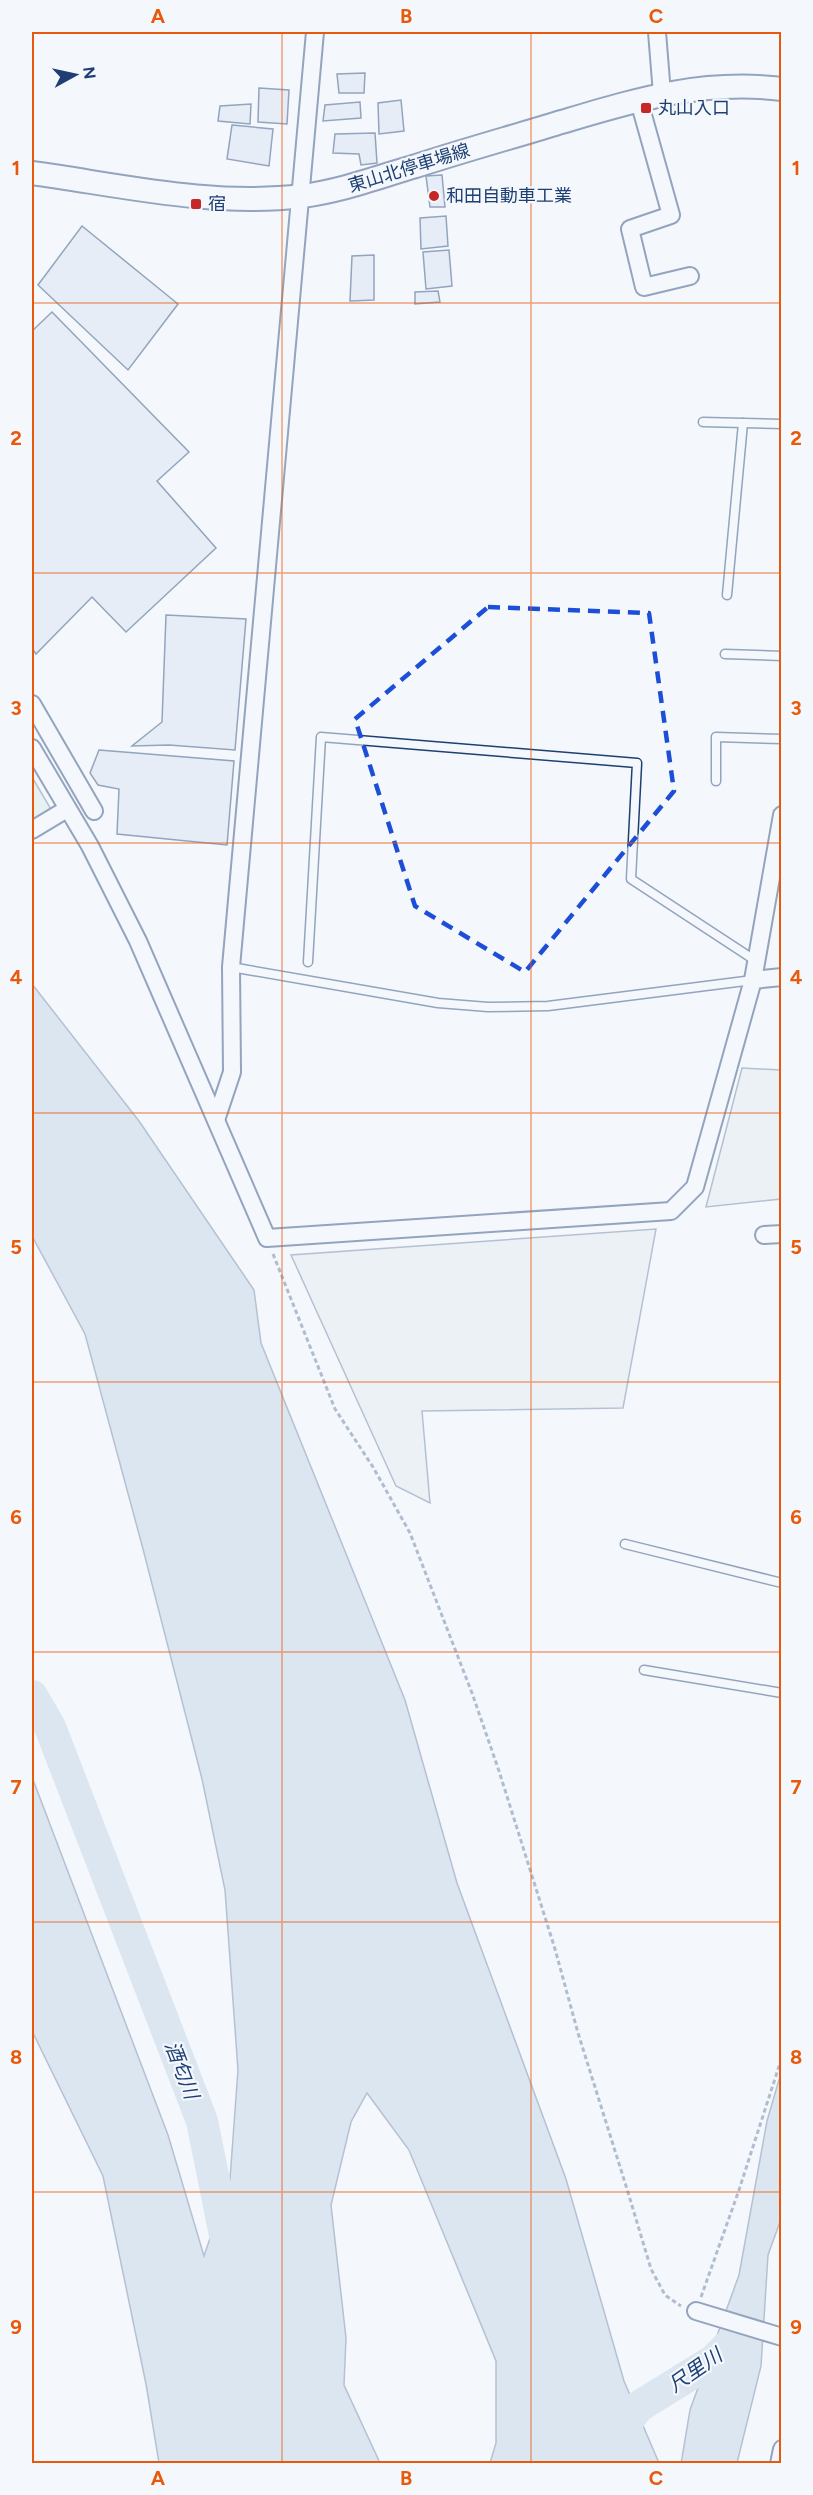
<svg xmlns="http://www.w3.org/2000/svg" width="813" height="2495" viewBox="0 0 813 2495" font-family="Figtree,'Noto Sans JP',sans-serif">
	<rect width="100%" height="100%" fill="#f4f7fb"/>
	<polygon fill="#d7e8df" stroke="#687fa3" stroke-width="1.5" points="32,777 52,811 32,824"/>
	<g fill="#e3e8f0" stroke="#687fa3" stroke-width="1.5">
		<polygon points="742,1068 781,1070 781,1199 706,1207"/>
		<polygon points="656,1229 623,1408 422,1411 430,1503 396,1486 291,1255"/>
	</g>
	<g fill="#bed0e5" stroke="#687fa3" stroke-width="1.5">
		<polygon points="32,984 139,1121 254,1290 261,1343 405,1700 457,1883 566,2179 624,2381 659,2463 490,2463 496,2443 496,2361 409,2150 367,2093 351,2122 331,2205 346,2338 344,2385 380,2463 159,2463 146,2384 103,2176 32,2031 32,1777 168,2135 204,2256 230,2179 238,2070 225,1890 202,1779 143,1549 85,1334 32,1236"/>
		<polygon points="781,2073 781,2219 768,2255 761,2366 737,2463 681,2464 690,2410 739,2275 767,2121"/>
	</g>
	<g fill="none" stroke-linecap="round" stroke-linejoin="round">
		<g stroke="#bed0e5" stroke-width="32">
			<polyline points="32,1696 50,1727 202,2121 228,2250"/>
			<polyline points="595,2464 638,2407 714,2360 738,2336"/>
		</g>
	</g>
	<g fill="#d5e0f0" stroke="#1d3f73" stroke-width="1.5">
		<polygon points="365,73 364,93 339,93 337,74"/>
		<polygon points="259,88 289,90 287,124 258,122"/>
		<polygon points="401,100 404,131 379,134 378,103"/>
		<polygon points="360,102 361,118 323,121 325,105"/>
		<polygon points="251,104 250,124 218,121 220,106"/>
		<polygon points="232,125 273,129 269,166 227,159"/>
		<polygon points="375,133 377,163 361,165 359,154 333,153 335,134"/>
		<polygon points="442,175 445,207 430,207 426,176"/>
		<polygon points="446,216 448,246 421,249 420,218"/>
		<polygon points="82,226 178,304 128,370 38,285"/>
		<polygon points="449,250 452,286 426,289 423,252"/>
		<polygon points="374,255 374,300 350,301 352,256"/>
		<polygon points="438,291 440,302 415,304 415,292"/>
		<polygon points="52,312 189,452 157,481 216,548 126,632 92,597 36,654 32,648 32,331"/>
		<polygon points="166,615 246,619 235,750 169,745 132,746 162,722"/>
		<polygon points="99,750 234,761 227,845 117,834 119,789 98,785 90,773"/>
	</g>
	<g fill="none" stroke-linecap="round" stroke-linejoin="round">
		<g stroke="#1d3f73" stroke-width="11">
			<g id="lane">
				<polyline points="703,422 782,424"/>
				<polyline points="727,595 743,423"/>
				<polyline points="725,654 782,656"/>
				<polyline points="716,781 716,737 782,739"/>
				<polyline points="308,962 321,737 637,763 631,879 756,961"/>
				<polyline points="231,967 438,1003 488,1007 548,1006 753,980"/>
				<polyline points="625,1544 782,1583"/>
				<polyline points="644,1670 782,1693"/>
			</g>
		</g>
		<g stroke="#1d3f73" stroke-width="20">
			<g id="street">
				<polyline points="657,32 662,94"/>
				<polyline points="639,101 671,215 630,229 644,287 690,276"/>
				<polyline points="32,704 94,811"/>
				<polyline points="32,748 90,846 138,941 267,1238 671,1211 695,1187 753,980 782,815"/>
				<polyline points="32,830 67,809"/>
				<polyline points="753,980 782,977"/>
				<polyline points="216,1120 232,1072 231,967 315,32"/>
				<polyline points="764,1235 782,1234"/>
				<polyline points="696,2311 782,2337"/>
				<polyline points="779,2464 782,2449"/>
			</g>
		</g>
		<g stroke="#1d3f73" stroke-width="26">
			<path id="secondary" d="M32,173C120,185 212,207 302,196C342,191 378,177 416,166C462,151 509,138 555,124C633,101 699,79 782,89"/>
		</g>
		<g stroke="#5e769c" stroke-width="3" stroke-dasharray="4.5 3" stroke-linecap="butt">
			<polyline points="273,1254 335,1409 373,1467 410,1533 472,1693 499,1771 555,1949 578,2033 627,2189 651,2269 665,2295 681,2306"/>
			<polyline points="701,2297 739,2190 782,2057"/>
		</g>
		<use href="#lane" stroke="#f4f7fb" stroke-width="8"/>
		<use href="#street" stroke="#f4f7fb" stroke-width="16"/>
		<use href="#secondary" stroke="#f4f7fb" stroke-width="22"/>
	</g>
	<path d="M0 0H813V2495H0ZM488,607L649,613L674,791L525,972L415,906L355,719Z" fill="#f4f7fb" fill-opacity=".55" fill-rule="evenodd"/>
	<path fill="none" stroke="#1d4ed8" stroke-width="4.5" stroke-dasharray="12 8" stroke-linejoin="round" d="M488,607L649,613L674,791L525,972L415,906L355,719Z"/>
	<path fill="none" stroke="#e8590c" stroke-width="1.5" stroke-opacity="0.55" d="M282,32V2464M531,32V2464M32,303H782M32,573H782M32,843H782M32,1113H782M32,1382H782M32,1652H782M32,1922H782M32,2192H782"/>
	<g fill="#c62828" stroke="#f4f7fb" stroke-width="2">
		<rect x="640" y="102" width="12" height="12" rx="3"/>
		<circle cx="434" cy="196" r="6"/>
		<rect x="190" y="198" width="12" height="12" rx="3"/>
	</g>
	<g text-anchor="middle" dominant-baseline="central" stroke-width="4.5" stroke-linejoin="round" paint-order="stroke">
		<g font-size="18" fill="#1d3f73" stroke="#f4f7fb" text-anchor="start">
			<text x="658" y="108">丸山入口</text>
			<text x="446" y="196">和田自動車工業</text>
			<text x="208" y="204">宿</text>
		</g>
		<g font-size="18" fill="#1d3f73" stroke="#f4f7fb">
			<text transform="translate(409 168) rotate(-17)">東山北停車場線</text>
		</g>
		<g font-size="20" font-style="italic" fill="#1d3f73" stroke="#f4f7fb">
			<text transform="translate(182 2070) rotate(69)">酒匂川</text>
			<text transform="translate(695 2370) rotate(-35)">尺里川</text>
		</g>
	</g>
	<rect width="813" height="2495" fill="none" stroke="#f4f7fb" stroke-width="66"/>
	<g transform="translate(75 75) rotate(82)" stroke="#f4f7fb" stroke-width="4.5" paint-order="stroke">
	<path d="M0-4.5L10 22L0 15L-10 22Z" fill="#1d3f73"/>
	<text y="-9" font-size="16" font-weight="bold" text-anchor="middle" fill="#1d3f73">N</text>
	</g>
	<rect x="33" y="33" width="747" height="2429" fill="none" stroke="#e8590c" stroke-width="2"/>
	<g font-size="20" text-anchor="middle" font-weight="bold" fill="#e8590c">
		<text x="158" y="23">A</text>
		<text x="406" y="23">B</text>
		<text x="656" y="23">C</text>
		<text x="16" y="175">1</text>
		<text x="796" y="175">1</text>
		<text x="16" y="445">2</text>
		<text x="796" y="445">2</text>
		<text x="16" y="715">3</text>
		<text x="796" y="715">3</text>
		<text x="16" y="984">4</text>
		<text x="796" y="984">4</text>
		<text x="16" y="1254">5</text>
		<text x="796" y="1254">5</text>
		<text x="16" y="1524">6</text>
		<text x="796" y="1524">6</text>
		<text x="16" y="1794">7</text>
		<text x="796" y="1794">7</text>
		<text x="16" y="2064">8</text>
		<text x="796" y="2064">8</text>
		<text x="16" y="2334">9</text>
		<text x="796" y="2334">9</text>
		<text x="158" y="2485">A</text>
		<text x="406" y="2485">B</text>
		<text x="656" y="2485">C</text>
	</g>
</svg>
